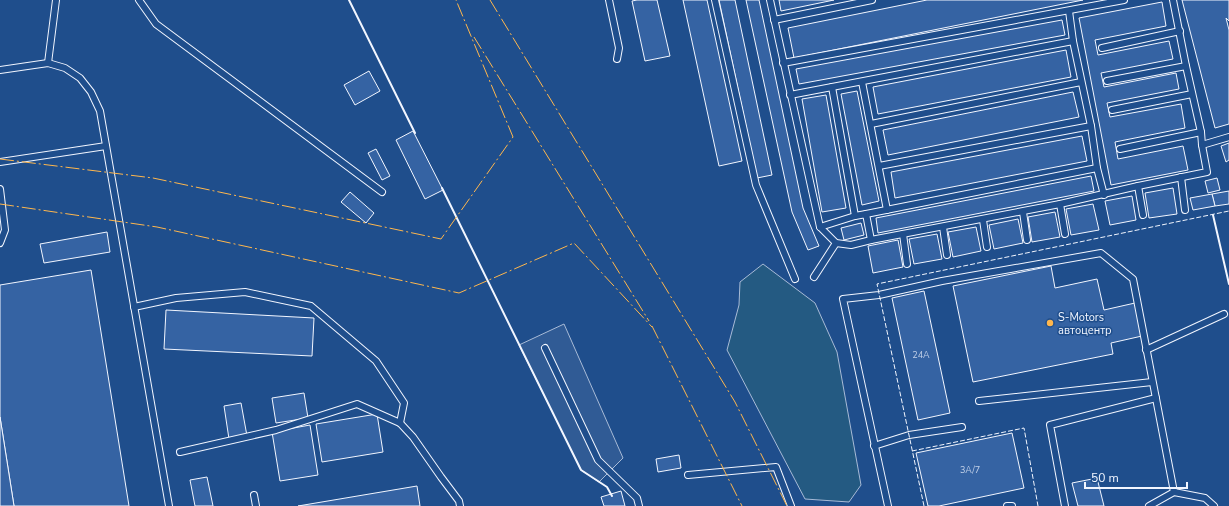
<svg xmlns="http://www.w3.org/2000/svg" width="1229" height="506" viewBox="0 0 1229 506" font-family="'Nunito Sans',sans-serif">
	<rect width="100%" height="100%" fill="#1f4e8c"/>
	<polygon fill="#245a82" stroke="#a8bbd7" points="763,264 815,303 837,352 861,485 849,502 805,499 727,350 739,305 740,282"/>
	<polygon fill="#305b95" stroke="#a8bbd7" points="564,324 623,458 599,482 581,470 519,345"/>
	<g fill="#3563a3" stroke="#f2f6ff">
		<polygon points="637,0 657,0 670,56 645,61 632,1"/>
		<polygon points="683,0 707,0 742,161 719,166"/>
		<polygon points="719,0 735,0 772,175 757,178"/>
		<polygon points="746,0 759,0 803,208 819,246 808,250 792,212"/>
		<polygon points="779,0 834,0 781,11"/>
		<polygon points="927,0 1083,0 794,58 788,28"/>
		<polygon points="1182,0 1229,0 1229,21 1226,18 1229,30 1229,124 1215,128"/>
		<polygon points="1162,2 1166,26 1095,40 1098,55 1169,41 1173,59 1101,73 1104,87 1176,73 1179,89 1107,103 1110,117 1181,104 1185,128 1115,142 1118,159 1183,146 1188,170 1111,185 1079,18"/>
		<polygon points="1062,20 1065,35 799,84 796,69"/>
		<polygon points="1066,50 1071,77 878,114 873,87"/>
		<polygon points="369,71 380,91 355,105 344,85"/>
		<polygon points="857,91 879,201 862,205 841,94"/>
		<polygon points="1073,92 1079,117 888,155 883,130"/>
		<polygon points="826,95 846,208 822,212 802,99"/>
		<polygon points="413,131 443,190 425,199 396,140"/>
		<polygon points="1082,136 1087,161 895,198 891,172"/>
		<polygon points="1229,143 1229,160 1226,162 1221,146"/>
		<polygon points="376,149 390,176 382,180 368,153"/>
		<polygon points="1091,176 1094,191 878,233 876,218"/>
		<polygon points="1217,178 1220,190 1208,193 1205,181"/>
		<polygon points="1173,188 1177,214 1149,218 1145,193"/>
		<polygon points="1229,191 1229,204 1215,206 1212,194"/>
		<polygon points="350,192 374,213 366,223 341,202"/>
		<polygon points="1212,194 1215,206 1193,210 1190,198"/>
		<polygon points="1132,196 1136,220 1110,225 1105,201"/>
		<polygon points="1093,204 1099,230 1071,235 1066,209"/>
		<polygon points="1055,212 1060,237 1032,242 1028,217"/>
		<polygon points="1018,219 1023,243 994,249 989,225"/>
		<polygon points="861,223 864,235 844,240 841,228"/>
		<polygon points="976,227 981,251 953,257 948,232"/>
		<polygon points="107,232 110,252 44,263 40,244"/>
		<polygon points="937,234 942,259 914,264 909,239"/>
		<polygon points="898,240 903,267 873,273 868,246"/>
		<polygon points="1051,266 1055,288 1097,279 1104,310 1135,303 1142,336 1111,343 1113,354 973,382 953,286"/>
		<polygon points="91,270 129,506 14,506 0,417 0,285"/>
		<polygon points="924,291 950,413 918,420 892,298"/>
		<polygon points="166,310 314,318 312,356 164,349"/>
		<polygon points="304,393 308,418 276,423 272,398"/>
		<polygon points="241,403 247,436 229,439 224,406"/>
		<polygon points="377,414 383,452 322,462 316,424"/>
		<polygon points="0,417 14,506 0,506"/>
		<polygon points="310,425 318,475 280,481 272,432"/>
		<polygon points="1012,433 1024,488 939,506 928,506 916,453"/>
		<polygon points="679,455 681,468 658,472 656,459"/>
		<polygon points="207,477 213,506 195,506 190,480"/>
		<polygon points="1097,478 1104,506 1078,506 1072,483"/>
		<polygon points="417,486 420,506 298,506"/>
		<polygon points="621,491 625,506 604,506 601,497"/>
	</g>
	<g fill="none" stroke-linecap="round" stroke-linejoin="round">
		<g stroke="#f2f6ff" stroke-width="8">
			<g id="lane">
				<polyline points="139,0 156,24 382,192"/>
				<polyline points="609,0 619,48 617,59"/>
				<polyline points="715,0 756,185 795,279"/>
				<polyline points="770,0 820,227 836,243 851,245 871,240 1060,204 1138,186 1207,172 1202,145 1201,132 1186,66 1173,0"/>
				<polyline points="1069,11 1073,41 1091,126 1097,168 1104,195"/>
				<polyline points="774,20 872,0"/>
				<polyline points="1102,48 1180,31"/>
				<polyline points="48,63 56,0"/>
				<polyline points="783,63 1124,0"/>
				<polyline points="0,70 48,63 65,68 80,78 91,92 100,111 169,506"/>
				<polyline points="1107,81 1186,66"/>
				<polyline points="862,82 887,210"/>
				<polyline points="832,87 855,216 866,214 871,240"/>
				<polyline points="790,95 1073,41"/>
				<polyline points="1112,110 1192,94"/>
				<polyline points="871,124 1081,82"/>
				<polyline points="1202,145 1229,137"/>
				<polyline points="1120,149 1201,132"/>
				<polyline points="0,162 106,146"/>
				<polyline points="879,166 1091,126"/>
				<polyline points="1181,177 1185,210"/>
				<polyline points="1138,186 1143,215"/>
				<polyline points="0,189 5,230 0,243"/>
				<polyline points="1060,204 1065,234"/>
				<polyline points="1023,212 1027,240"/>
				<polyline points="866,214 1097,168"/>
				<polyline points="983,220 987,247"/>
				<polyline points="820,227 855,216"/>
				<polyline points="943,227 947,255"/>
				<polyline points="903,234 907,264"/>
				<polyline points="814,277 836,243"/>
				<polyline points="134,307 176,298 245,292 311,306 376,361 404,403 400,423"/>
				<polyline points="545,348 598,460 637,498 639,506"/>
				<polyline points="1146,350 1224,314"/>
				<polyline points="979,401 1152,382"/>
				<polyline points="874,446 909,435 962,427"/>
				<polyline points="180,452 276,430 357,404 400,423 413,437 441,477 459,501 460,506"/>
				<polyline points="688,475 776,467 791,506"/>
				<polyline points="254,495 256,506"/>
				<polyline points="888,506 843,299 879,295 942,281 1101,253 1133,279 1174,492"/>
				<polyline points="1007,506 1012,506"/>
				<polyline points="1065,506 1050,425 1156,398"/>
				<polyline points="1149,506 1174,492 1205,498 1214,506"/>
			</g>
		</g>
		<use href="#lane" stroke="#1f4e8c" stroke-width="6"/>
		<g stroke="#f2f6ff" stroke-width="1" stroke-dasharray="5 2" stroke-linecap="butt">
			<polyline points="912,451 1024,428 1038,506"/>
			<polyline points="924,506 877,284 1229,211"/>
		</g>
		<g stroke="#f2f6ff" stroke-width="2">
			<polyline points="349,0 415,133"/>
			<polyline points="442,188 581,470 607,487 612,496"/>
			<polyline points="1213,215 1229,284"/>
		</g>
		<g stroke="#ffb74d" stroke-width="1" stroke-dasharray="14 3 2 3" stroke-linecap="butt">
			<polyline points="490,0 735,402 787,506"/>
			<polyline points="474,37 649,321"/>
			<polyline points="0,159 153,178 441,239 513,137 456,0"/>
			<polyline points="0,204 157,227 459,293 574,243 652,327"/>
			<polyline points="652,326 742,506"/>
		</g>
	</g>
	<circle fill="#ffb74d" stroke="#1f4e8c" stroke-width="1.5" cx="1050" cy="323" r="4"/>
	<g text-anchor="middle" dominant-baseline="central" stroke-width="3" stroke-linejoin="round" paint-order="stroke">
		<g font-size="9" fill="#c3d1e8">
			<text x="921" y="355">24А</text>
			<text x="970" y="470">3А/7</text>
		</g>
		<g font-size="11" fill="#f2f6ff" stroke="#1f4e8c" text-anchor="start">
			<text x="1058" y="317">S-Motors<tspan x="1058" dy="13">автоцентр</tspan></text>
		</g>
	</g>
	<path d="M1085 482v6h102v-6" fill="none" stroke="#f2f6ff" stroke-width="2"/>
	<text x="1091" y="482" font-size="12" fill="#f2f6ff" stroke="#1f4e8c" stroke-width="3" paint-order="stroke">50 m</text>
</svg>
